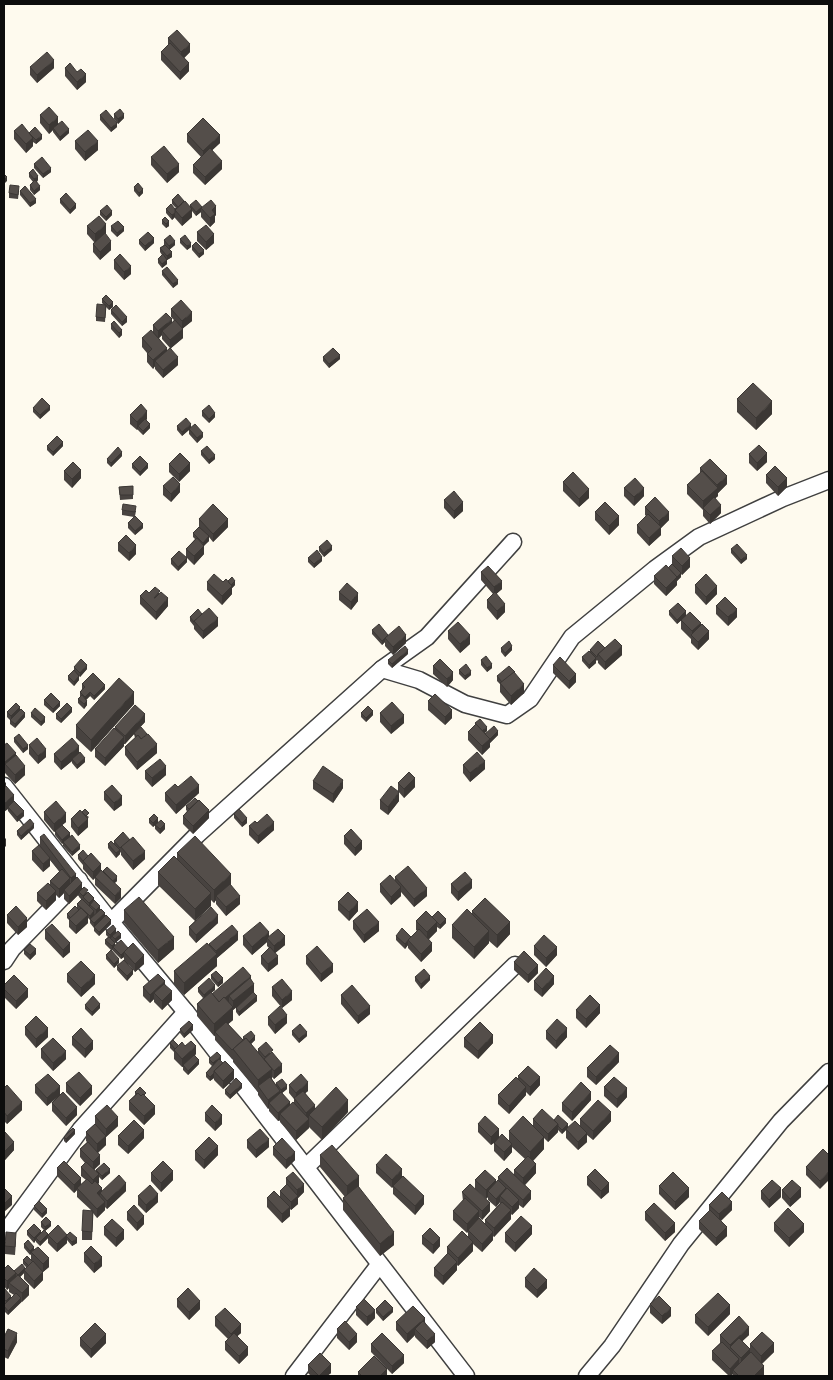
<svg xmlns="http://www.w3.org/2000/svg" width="833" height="1380" viewBox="0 0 833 1380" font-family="'Roboto Serif',serif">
	<rect width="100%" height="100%" fill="#fefaee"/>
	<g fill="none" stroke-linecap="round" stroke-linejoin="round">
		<g stroke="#404040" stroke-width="19">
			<g id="minor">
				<polyline points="382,669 419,680 465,704 507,715 530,699 572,637 655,569 699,537 783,498 829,480"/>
				<polyline points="4,786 111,922 186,1012 466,1376"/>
				<polyline points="111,922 197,835 382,669 427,637 513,542"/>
				<polyline points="4,961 12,949 79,880"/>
				<polyline points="306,1167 515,965"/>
				<polyline points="4,1234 81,1129 186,1012"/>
				<polyline points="294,1376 379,1265"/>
				<polyline points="587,1376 612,1346 681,1244 781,1121 829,1072"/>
			</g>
		</g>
		<use href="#minor" stroke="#fff" stroke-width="16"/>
	</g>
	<g fill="#484340" fill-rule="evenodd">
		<polygon points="168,38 190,52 184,58 189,71 180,80 161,60 161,52 168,45"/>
		<polygon points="30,67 54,68 37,83 30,75"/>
		<polygon points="65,68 86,82 77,90 65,76"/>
		<polygon points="114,114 124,118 118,124 114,119"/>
		<polygon points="40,115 58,124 69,133 60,141 53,132 53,130 49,134 40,123"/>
		<polygon points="100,115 117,127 111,132 100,120"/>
		<polygon points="14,131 29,133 42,139 36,144 33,142 33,146 26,153 14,139"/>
		<polygon points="187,134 220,143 212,150 222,169 205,185 193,173 193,165 201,157 187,142"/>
		<polygon points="75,141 98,150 85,161 75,149"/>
		<polygon points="151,157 179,172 167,183 151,165"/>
		<polygon points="34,164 51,172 43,178 34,168"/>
		<polygon points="29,173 38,180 37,182 40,190 34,195 30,190 30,185 33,182 29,177"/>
		<polygon points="134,187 143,193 139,197 134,191"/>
		<polygon points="19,190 18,199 9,198 9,193"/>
		<polygon points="20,191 36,203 30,207 20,195"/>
		<polygon points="60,199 76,208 70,214 60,203"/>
		<polygon points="172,200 190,207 190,205 202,207 216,215 215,216 215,222 210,227 201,217 201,212 196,216 192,211 192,217 182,226 175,218 175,217 172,220 166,213 166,209 176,208 172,204"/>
		<polygon points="100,211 112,215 106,221 100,215"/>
		<polygon points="162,220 169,226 166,228 162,224"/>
		<polygon points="87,226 106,233 105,234 111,250 100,260 93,252 93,244 94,242 87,234"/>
		<polygon points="111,226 124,231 117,237 111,231"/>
		<polygon points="197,232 214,243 206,250 197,241"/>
		<polygon points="180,239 191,247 187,250 180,243"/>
		<polygon points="139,240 154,243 145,251 139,244"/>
		<polygon points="164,240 175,245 169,250 172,257 167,260 167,264 162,268 158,263 158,259 162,255 160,252 160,248 164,245"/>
		<polygon points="192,246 204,254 199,258 192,250"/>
		<polygon points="114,260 131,274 124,280 114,269"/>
		<polygon points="162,271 178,284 173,288 162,275"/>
		<polygon points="102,299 113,307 109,310 106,307 105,322 96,321 96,317 104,305 102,303"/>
		<path d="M171,309L192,321L182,329L183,338L171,348L178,365L163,378L155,369V366L153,369L147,362V353L142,347V338L153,332V325L172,323L174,320L171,317ZM162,335V339L170,348L167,351L159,338Z"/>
		<polygon points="111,310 127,322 122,326 111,314"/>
		<polygon points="111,324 122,335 119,338 111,329"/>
		<polygon points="323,357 340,359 329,368 323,361"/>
		<polygon points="737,399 772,414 756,430 737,412"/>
		<polygon points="33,408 50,410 40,419 33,412"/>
		<polygon points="202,411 215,417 209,423 202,416"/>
		<polygon points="130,415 147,419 146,420 150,428 143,435 138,430 138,429 137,430 130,424"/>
		<polygon points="177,426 191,428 203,437 197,443 189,434 189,430 182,436 177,430"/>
		<polygon points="47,446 63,446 53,456 47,450"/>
		<polygon points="201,451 215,459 209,464 201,455"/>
		<polygon points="749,454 767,462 757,471 749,463"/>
		<polygon points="122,456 111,467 107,463 107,459"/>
		<polygon points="132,464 148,468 140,476 132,468"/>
		<polygon points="169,464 190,471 179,482 169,472"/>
		<polygon points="700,468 727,484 718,493 718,496 715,498 721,513 710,524 703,516 703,510 687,494 687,485 700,473"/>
		<polygon points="64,471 81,478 72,488 64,480"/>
		<polygon points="766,475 787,487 778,496 766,483"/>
		<polygon points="563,482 589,498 579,507 563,491"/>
		<polygon points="133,486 133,499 120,500 119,487"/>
		<polygon points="163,486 180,492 171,502 163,495"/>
		<polygon points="624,488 644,496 634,506 624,496"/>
		<polygon points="444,500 463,511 454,519 444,508"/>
		<polygon points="645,507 669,520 661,528 661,535 649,546 637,533 637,525 646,516 645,515"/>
		<polygon points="122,510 136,511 135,516 143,528 135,535 128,528 128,523 134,517 122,515"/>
		<polygon points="595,512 619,525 609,535 595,520"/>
		<polygon points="199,519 228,527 213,542 209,537 209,541 204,545 204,554 194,565 186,557 186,549 195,539 193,537 193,533 199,527"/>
		<polygon points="118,543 136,554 129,561 118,551"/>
		<polygon points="319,547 332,550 324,557 319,551"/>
		<polygon points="731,549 747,559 741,564 731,553"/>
		<polygon points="672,556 690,567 682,575 681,574 681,577 677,581 677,585 666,596 654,584 654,576 668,568 672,564"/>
		<polygon points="308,558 322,561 314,568 308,562"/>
		<polygon points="171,559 187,562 178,571 171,564"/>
		<polygon points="481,572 502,589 496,594 505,612 497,620 487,608 487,600 493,594 481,580"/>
		<polygon points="207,582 228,582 235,585 232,588 232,594 222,605 207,590"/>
		<polygon points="695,585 717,594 706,605 695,593"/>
		<polygon points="339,592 358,601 351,610 339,600"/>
		<polygon points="149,593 160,593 168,606 156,620 140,604 140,596"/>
		<polygon points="716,606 737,617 728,626 716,614"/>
		<polygon points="669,611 686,616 677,624 669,615"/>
		<polygon points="190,617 218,626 203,639 194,629 194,626 190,621"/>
		<polygon points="681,620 701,625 709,639 698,650 691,643 691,639 681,629"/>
		<polygon points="372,630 388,635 406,643 393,655 385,646 385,642 382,645 372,634"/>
		<polygon points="448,631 470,644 460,653 448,639"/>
		<polygon points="501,648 512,650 505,657 501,652"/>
		<polygon points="605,648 622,655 605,670 598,663 598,660 597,661 596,660 596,663 589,669 582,661 582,657 590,652 590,650"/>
		<polygon points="408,654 392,668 388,664 388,660"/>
		<polygon points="481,660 492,668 487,672 481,665"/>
		<polygon points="553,665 576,682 569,689 553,673"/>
		<polygon points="433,666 453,680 447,687 433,674"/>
		<polygon points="74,667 87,669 80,677 79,676 79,680 74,686 68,680 68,676 74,671"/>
		<polygon points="459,670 471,675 465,680 459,674"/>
		<polygon points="497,676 524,693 511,705 500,692 500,684 497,681"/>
		<polygon points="82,684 105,689 94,700 90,696 86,700 87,705 84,709 78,703 78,699 81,696 80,696 80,692 82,689"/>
		<polygon points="44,700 60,706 53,713 44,705"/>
		<polygon points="428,701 452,718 445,725 428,710"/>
		<polygon points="134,704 91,752 76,738 76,725"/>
		<polygon points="20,710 25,717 15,728 10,724 10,720 7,717 7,712"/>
		<polygon points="72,712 61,723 56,719 56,714"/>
		<polygon points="31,713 45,722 41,726 31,717"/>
		<polygon points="361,713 373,715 366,722 361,717"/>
		<polygon points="380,713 404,723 391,734 380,722"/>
		<polygon points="145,722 136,731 157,753 137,770 125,755 125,747 135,738 134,734 125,744 124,744 124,746 105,766 95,757 95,749 115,729 115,727"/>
		<polygon points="475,723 487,731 485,733 485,734 498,735 490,743 490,747 482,755 468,740 468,732 475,725"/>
		<polygon points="14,738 28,749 23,753 14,742"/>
		<polygon points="4,745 16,755 25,775 15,784 5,773 5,770 5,771 4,769"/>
		<polygon points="29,745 46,757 38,764 29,754"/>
		<polygon points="79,752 85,762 77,769 72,763 72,761 61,770 54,762 54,754"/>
		<polygon points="463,765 485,769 470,782 463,773"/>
		<polygon points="145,771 166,775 152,787 145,779"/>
		<polygon points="313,781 343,788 333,803 313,789"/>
		<polygon points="398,783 415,787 404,798 398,791"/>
		<polygon points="6,786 14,801 24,816 17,822 8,811"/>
		<polygon points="104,792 122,805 114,811 104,800"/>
		<polygon points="165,793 199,793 176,814 165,801"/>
		<polygon points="380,800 399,801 388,815 380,809"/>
		<polygon points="198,801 209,818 193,834 183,824 183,816 187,811 186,810 186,806"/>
		<polygon points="44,812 66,822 62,825 70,837 80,849 72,856 63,846 63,843 62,844 55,835 55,831 54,832 44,820"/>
		<polygon points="82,812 89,817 88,818 88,827 78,836 71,827 71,819"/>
		<polygon points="234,814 247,823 242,827 234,818"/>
		<polygon points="149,819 158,822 165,829 160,834 155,829 155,825 153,827 149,823"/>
		<polygon points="257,823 274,830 258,844 249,835 249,826"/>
		<polygon points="34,828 21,840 17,835 17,831"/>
		<polygon points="344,836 362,849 355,856 344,844"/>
		<polygon points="40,837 76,878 82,889 88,893 111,924 99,936 94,931 94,928 90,923 90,920 88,918 88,923 76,934 69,927 69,920 67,918 67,914 77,908 77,904 82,899 79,897 79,894 69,904 64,899 64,893 59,898 56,895 56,900 46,910 37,901 37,893 50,885 50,881 60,872 50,860 50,866 43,872 32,860 32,851 40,845"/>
		<polygon points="114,841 145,859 133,870 121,855 121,852 120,853 120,852 120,854 116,858 108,848 108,844 114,843"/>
		<polygon points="177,853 231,886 240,904 226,916 216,904 216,900 214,903 211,900 211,906 196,920 218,923 196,943 189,935 189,927 195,921 158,885 158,872 177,860"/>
		<polygon points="78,855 117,881 114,883 121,898 115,904 95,885 95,878 93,880 83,869 83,865 78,859"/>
		<polygon points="395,877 427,896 414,907 401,892 401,896 391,905 380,892 380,884 395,880"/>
		<polygon points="451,884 472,888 458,901 451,893"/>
		<polygon points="338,902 358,911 349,921 338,910"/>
		<polygon points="124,910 174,949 158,963 124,923"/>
		<polygon points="472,911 510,934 497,948 489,941 489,943 474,959 452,938 452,925 472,914"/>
		<polygon points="7,915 27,927 18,935 7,923"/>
		<polygon points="432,917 446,923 440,929 437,927 437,931 429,939 432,951 421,962 408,948 408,945 405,949 396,940 396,936 411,937 417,931 416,930 416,921"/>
		<polygon points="353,921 379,931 364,943 353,929"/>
		<polygon points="45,930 70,952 63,958 45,939"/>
		<polygon points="106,931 116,932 121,938 115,943 115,945 144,964 135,972 128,964 133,974 127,981 117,970 117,966 124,960 124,957 121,959 113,951 113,949 112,951 105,944 105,940 108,937 106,935"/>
		<polygon points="243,936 269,937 285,945 275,953 278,964 268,972 261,964 261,956 269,948 267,946 267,942 252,955 243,945"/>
		<polygon points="238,940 217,958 217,966 184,995 174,984 174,971 209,945 209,944"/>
		<polygon points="534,946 557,955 546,967 534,955"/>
		<polygon points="24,950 36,954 30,960 24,954"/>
		<polygon points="106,955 119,963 114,968 106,959"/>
		<polygon points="306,956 333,972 321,982 306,964"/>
		<polygon points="514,962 538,973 528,983 514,970"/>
		<polygon points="67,974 95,984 81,997 67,982"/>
		<polygon points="211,975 223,983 218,987 211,979"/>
		<polygon points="415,977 430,980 421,989 415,981"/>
		<polygon points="251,979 254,992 257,1001 239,1016 236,1012 236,1008 239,1005 233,1010 233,1009 233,1020 228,1024 243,1040 243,1037 255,1040 251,1044 258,1053 258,1049 273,1054 282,1072 274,1079 272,1077 272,1079 276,1085 276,1083 287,1089 282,1093 290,1105 294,1103 294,1099 289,1093 289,1085 308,1091 305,1093 315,1108 348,1112 322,1140 309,1127 309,1119 309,1128 296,1140 280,1122 280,1120 278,1121 269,1111 269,1108 268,1109 258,1095 258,1092 233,1062 233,1058 232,1059 215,1040 215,1035 214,1036 197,1016 197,1004 203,998 198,992 198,988 215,990 211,993 212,994"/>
		<polygon points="534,981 554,984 542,997 534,990"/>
		<polygon points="165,984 172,1000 162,1010 154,1002 154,999 150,1003 143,996 143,987"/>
		<polygon points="4,985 28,997 16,1009 4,997"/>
		<polygon points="272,987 292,1000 282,1008 272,996"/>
		<polygon points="341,995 370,1014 358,1024 341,1004"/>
		<polygon points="85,1005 100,1008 92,1016 85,1009"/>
		<polygon points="576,1010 600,1013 586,1028 576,1018"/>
		<polygon points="268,1017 287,1023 275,1034 268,1025"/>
		<polygon points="25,1027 48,1037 36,1048 25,1035"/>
		<polygon points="180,1029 193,1030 184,1038 180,1033"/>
		<polygon points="292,1031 307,1036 299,1043 292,1035"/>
		<polygon points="546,1031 567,1037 556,1049 546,1039"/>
		<polygon points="72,1037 93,1049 85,1058 72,1045"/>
		<polygon points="464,1038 493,1043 478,1059 464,1047"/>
		<polygon points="170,1043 179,1046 185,1046 196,1054 195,1055 199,1064 188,1075 183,1070 183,1067 182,1067 174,1059 174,1052 170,1048"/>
		<polygon points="41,1049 66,1059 53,1071 41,1058"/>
		<polygon points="209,1059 220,1060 234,1079 223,1089 214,1080 214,1078 210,1081 206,1077 206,1073 212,1066 209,1063"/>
		<polygon points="619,1062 596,1085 587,1077 587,1068"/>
		<polygon points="518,1076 540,1085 530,1096 526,1092 526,1095 509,1114 498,1104 498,1095 518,1079"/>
		<polygon points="66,1083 92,1094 80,1106 66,1092"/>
		<polygon points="35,1085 60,1095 47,1106 35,1093"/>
		<polygon points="604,1087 627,1097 617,1108 604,1096"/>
		<polygon points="4,1088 22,1110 7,1124 4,1121"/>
		<polygon points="242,1088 230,1099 225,1094 225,1090"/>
		<polygon points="135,1092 146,1097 155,1114 144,1125 129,1110 129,1101 135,1095"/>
		<polygon points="591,1100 572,1121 562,1111 562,1103"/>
		<polygon points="52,1103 77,1115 66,1126 52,1111"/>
		<polygon points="205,1113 222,1124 215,1131 205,1121"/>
		<polygon points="95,1116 118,1126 106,1137 106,1145 98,1153 100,1164 94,1169 96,1172 96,1170 110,1173 102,1180 99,1177 99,1183 98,1184 102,1192 126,1191 107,1209 105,1207 105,1210 97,1218 93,1213 92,1240 82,1240 82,1231 91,1210 77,1197 77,1190 74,1193 57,1176 57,1168 81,1185 86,1180 81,1176 81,1167 85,1163 80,1157 80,1149 87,1142 86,1141 86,1132 95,1124"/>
		<polygon points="533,1119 554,1120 568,1128 580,1125 580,1119 611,1121 593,1140 587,1135 587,1142 578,1150 566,1138 566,1130 562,1134 558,1130 558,1132 548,1142 544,1138 544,1149 533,1161 536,1173 525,1185 531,1199 523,1208 519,1205 519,1208 512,1215 511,1214 511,1219 494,1237 493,1236 493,1240 482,1252 473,1244 473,1251 458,1266 457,1265 457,1270 443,1285 434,1276 434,1268 447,1254 447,1247 468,1237 468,1232 467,1233 453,1220 453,1211 463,1201 462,1192 490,1211 482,1220 479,1217 479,1219 485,1224 485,1220 500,1203 500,1202 496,1207 488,1200 488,1197 486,1199 475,1189 475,1180 496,1183 498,1181 498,1177 514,1174 514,1170 525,1159 512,1147 512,1152 504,1161 494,1151 494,1143 491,1145 478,1132 478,1124 499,1137 509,1141 509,1131 533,1126"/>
		<polygon points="4,1132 14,1150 5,1160 4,1158"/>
		<polygon points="75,1134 66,1143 64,1141 64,1137"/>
		<polygon points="118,1136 144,1138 128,1154 118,1145"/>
		<polygon points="247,1140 269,1147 256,1158 247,1148"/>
		<polygon points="273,1147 295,1160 286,1169 273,1155"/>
		<polygon points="823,1149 820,1189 806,1175 806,1167"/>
		<polygon points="195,1151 218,1155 204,1169 195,1160"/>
		<polygon points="320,1155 359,1187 394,1245 380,1256 343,1210 343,1198 345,1197 320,1167"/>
		<polygon points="376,1165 402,1177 424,1204 415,1215 393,1194 393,1186 392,1188 376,1173"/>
		<polygon points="151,1173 173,1180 161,1192 151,1181"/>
		<polygon points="587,1177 609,1192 601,1199 587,1185"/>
		<polygon points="286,1178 304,1192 298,1198 298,1204 291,1210 290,1209 290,1216 282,1223 267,1207 267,1198 280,1198 280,1191 286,1185"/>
		<polygon points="659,1186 689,1197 675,1210 659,1194"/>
		<polygon points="782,1190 801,1197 790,1207 782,1198"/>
		<polygon points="761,1191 781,1197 769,1208 761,1199"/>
		<polygon points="138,1196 158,1202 146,1213 138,1205"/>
		<polygon points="709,1205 732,1210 720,1221 727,1236 716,1246 699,1229 699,1221 709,1211"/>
		<polygon points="34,1206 47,1213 42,1218 34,1210"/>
		<polygon points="127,1212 144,1224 137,1231 127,1220"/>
		<polygon points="645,1212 675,1232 665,1241 645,1220"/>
		<polygon points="41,1222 51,1226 45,1231 48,1234 67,1235 77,1243 72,1246 67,1240 67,1243 57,1252 48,1243 48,1238 40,1246 36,1242 36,1240 34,1243 27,1235 27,1231 41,1233 44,1230 41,1227"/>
		<polygon points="774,1223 804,1232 789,1247 774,1231"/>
		<polygon points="104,1227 124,1239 116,1247 104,1235"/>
		<polygon points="505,1233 532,1234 515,1252 505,1242"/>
		<polygon points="422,1236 440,1246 433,1254 422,1244"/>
		<polygon points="16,1241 15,1255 5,1254 5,1246"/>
		<polygon points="24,1244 34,1250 49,1267 43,1272 43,1280 34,1289 24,1279 24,1273 20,1277 29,1295 8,1315 4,1311 4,1305 5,1304 4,1303 4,1288 11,1298 14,1295 9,1292 9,1288 7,1290 4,1286 4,1269 14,1271 25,1269 27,1268 23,1264 23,1260 31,1260 31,1254 30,1255 24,1248"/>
		<polygon points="84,1253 102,1266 94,1273 84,1262"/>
		<polygon points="525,1278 547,1288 537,1298 525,1287"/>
		<polygon points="177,1299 200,1309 189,1320 177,1307"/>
		<polygon points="650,1304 671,1316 662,1324 650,1313"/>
		<polygon points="356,1307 375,1318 367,1326 356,1315"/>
		<polygon points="376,1309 393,1312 383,1321 376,1313"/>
		<polygon points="730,1314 708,1336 695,1323 695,1315"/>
		<polygon points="215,1317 241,1333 237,1336 248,1355 239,1364 225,1350 225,1342 228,1339 215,1326"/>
		<polygon points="396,1322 425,1322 435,1342 427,1349 415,1337 415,1335 407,1343 396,1330"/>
		<polygon points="337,1329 357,1342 349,1350 337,1338"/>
		<polygon points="720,1335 749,1335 742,1341 750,1349 750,1344 774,1352 762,1364 764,1375 763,1376 733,1376 733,1374 731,1376 729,1376 712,1360 712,1351 720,1343"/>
		<polygon points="4,1337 17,1342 8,1359 4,1357"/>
		<polygon points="80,1338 106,1343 91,1358 80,1346"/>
		<polygon points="371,1344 404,1363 392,1374 371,1352"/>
		<polygon points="308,1365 331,1373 327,1376 311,1376 308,1373"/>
		<polygon points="358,1372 387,1376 358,1376"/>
	</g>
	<g fill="#3b3734">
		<polygon points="190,44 190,52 181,61 181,52"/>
		<polygon points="54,60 54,68 37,83 37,75"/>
		<polygon points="189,63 189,71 180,80 180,72"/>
		<polygon points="86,74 86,82 77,90 77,82"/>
		<polygon points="124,114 124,118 118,124 118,119"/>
		<polygon points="58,117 58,126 53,128 53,130 49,134 49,125"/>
		<polygon points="117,123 117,127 111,132 111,128"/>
		<polygon points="69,129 69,133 60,141 60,137"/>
		<polygon points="42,135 42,139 36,144 36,140"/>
		<polygon points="220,135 220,143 203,159 203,151"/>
		<polygon points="33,138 33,146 26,153 26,144"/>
		<polygon points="98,141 98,150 85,161 85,152"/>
		<polygon points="222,161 222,169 205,185 205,177"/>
		<polygon points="179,164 179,172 167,183 167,174"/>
		<polygon points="51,168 51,172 43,178 43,174"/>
		<polygon points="38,176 38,180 34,183 34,179"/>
		<polygon points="7,177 7,181 4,184 4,180"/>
		<polygon points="40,186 40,190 34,195 34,191"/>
		<polygon points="143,189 143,193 139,197 139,193"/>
		<polygon points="36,199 36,203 30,207 30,203"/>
		<polygon points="76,204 76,208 70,214 70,210"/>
		<polygon points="216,206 216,215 215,216 215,222 210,227 210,218 212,210"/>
		<polygon points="202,207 201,208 201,212 196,216 196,212"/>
		<polygon points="192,209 192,217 182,226 182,218"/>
		<polygon points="112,211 112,215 106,221 106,217"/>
		<polygon points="175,213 175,217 172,220 172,215"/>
		<polygon points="169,221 169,226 166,228 166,224"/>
		<polygon points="106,224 106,233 95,243 95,234"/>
		<polygon points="124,227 124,231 117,237 117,233"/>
		<polygon points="214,234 214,243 206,250 206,242"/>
		<polygon points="154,238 154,243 145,251 145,246"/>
		<polygon points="111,241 111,250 100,260 100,252"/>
		<polygon points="175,241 175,245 169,250 169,246"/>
		<polygon points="191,243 191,247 187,250 187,246"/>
		<polygon points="204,250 204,254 199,258 199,254"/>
		<polygon points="172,252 172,257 167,260 167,256"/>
		<polygon points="167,260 167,264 162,268 162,264"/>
		<polygon points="131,266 131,274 124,280 124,272"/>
		<polygon points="178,280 178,284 173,288 173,284"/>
		<polygon points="113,302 113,307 109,310 109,306"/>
		<polygon points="192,312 192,321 182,329 182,321"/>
		<polygon points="127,317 127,322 122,326 122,322"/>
		<polygon points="172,319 172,327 162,331 162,335 158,339 158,331"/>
		<polygon points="183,329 183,338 170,349 170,340"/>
		<polygon points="122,330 122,335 119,338 119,333"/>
		<polygon points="167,348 167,356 155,361 155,366 153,369 153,360"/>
		<polygon points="340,355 340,359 329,368 329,364"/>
		<polygon points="178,357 178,365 163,378 163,370"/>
		<polygon points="772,401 772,414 756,430 756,418"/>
		<polygon points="50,406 50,410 40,419 40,415"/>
		<polygon points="147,411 147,419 140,427 138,426 138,429 137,430 137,422"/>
		<polygon points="215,413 215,417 209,423 209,419"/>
		<polygon points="150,424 150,428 143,435 143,431"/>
		<polygon points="191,424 191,428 182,436 182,432"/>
		<polygon points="203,433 203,437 197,443 197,438"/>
		<polygon points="63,442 63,446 53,456 53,452"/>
		<polygon points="122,452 122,456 111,467 111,463"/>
		<polygon points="767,453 767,462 757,471 757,463"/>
		<polygon points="215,455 215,459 209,464 209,460"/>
		<polygon points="190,463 190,471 179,482 179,474"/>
		<polygon points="148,464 148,468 140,476 140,472"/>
		<polygon points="81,470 81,478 72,488 72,479"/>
		<polygon points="727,476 727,484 718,493 718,496 704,509 703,508 703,501 717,488 717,485"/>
		<polygon points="787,478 787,487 778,496 778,487"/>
		<polygon points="180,484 180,492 171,502 171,494"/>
		<polygon points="644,488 644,496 634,506 634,497"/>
		<polygon points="589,489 589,498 579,507 579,499"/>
		<polygon points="463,502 463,511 454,519 454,511"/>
		<polygon points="721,505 721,513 710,524 710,515"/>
		<polygon points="669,512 669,520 661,528 661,535 649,546 649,538 659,528 659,521"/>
		<polygon points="619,516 619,525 609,535 609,526"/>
		<polygon points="228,519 228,527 213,542 213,534"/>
		<polygon points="143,524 143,528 135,535 135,531"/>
		<polygon points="209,536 209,541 203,547 203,543"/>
		<polygon points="136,545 136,554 129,561 129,553"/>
		<polygon points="204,546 204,554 194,565 194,556"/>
		<polygon points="332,546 332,550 324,557 324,553"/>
		<polygon points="747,555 747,559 741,564 741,560"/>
		<polygon points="322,557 322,561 314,568 314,564"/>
		<polygon points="187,558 187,562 178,571 178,567"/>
		<polygon points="690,558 690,567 682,575 682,566"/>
		<polygon points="681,573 681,577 677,581 677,585 666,596 666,588"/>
		<polygon points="235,581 235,585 232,588 232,594 222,605 222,596"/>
		<polygon points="502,581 502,589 494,596 494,587"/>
		<polygon points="717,586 717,594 706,605 706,597"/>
		<polygon points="358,593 358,601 351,610 351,602"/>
		<polygon points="168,598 168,606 156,620 156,612"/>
		<polygon points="505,604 505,612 497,620 497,611"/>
		<polygon points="737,609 737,617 728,626 728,617"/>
		<polygon points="686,611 686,616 677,624 677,620"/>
		<polygon points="218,618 218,626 203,639 203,631"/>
		<polygon points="701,623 701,631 692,636 692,631"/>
		<polygon points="709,631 709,639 698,650 698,642"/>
		<polygon points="406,635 406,643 393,655 393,647"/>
		<polygon points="470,635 470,644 460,653 460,644"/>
		<polygon points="385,638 385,642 382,645 382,641"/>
		<polygon points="512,646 512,650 505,657 505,653"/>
		<polygon points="622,646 622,655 605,670 605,662"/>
		<polygon points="408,650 408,654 392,668 392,664"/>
		<polygon points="596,658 596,663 589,669 589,665"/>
		<polygon points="492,664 492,668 487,672 487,668"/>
		<polygon points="87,665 87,669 80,677 80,673"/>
		<polygon points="471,671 471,675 465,680 465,676"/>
		<polygon points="453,672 453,680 447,687 447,679"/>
		<polygon points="576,674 576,682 569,689 569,681"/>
		<polygon points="79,676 79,680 74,686 74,682"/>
		<polygon points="524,684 524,693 511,705 511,696"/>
		<polygon points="105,685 105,689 94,700 94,696"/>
		<polygon points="90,692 90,696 85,701 85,697"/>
		<polygon points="134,692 134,704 91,752 91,740"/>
		<polygon points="87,701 87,705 84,709 84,704"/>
		<polygon points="60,702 60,706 53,713 53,709"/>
		<polygon points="20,707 20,711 11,720 11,716"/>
		<polygon points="72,708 72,712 61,723 61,719"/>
		<polygon points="452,710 452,718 445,725 445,717"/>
		<polygon points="373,711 373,715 366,722 366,718"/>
		<polygon points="25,713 25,717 15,728 15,724"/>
		<polygon points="145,714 145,722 125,744 125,736"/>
		<polygon points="404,715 404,723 391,734 391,726"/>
		<polygon points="45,717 45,722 41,726 41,722"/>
		<polygon points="487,727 487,731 482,735 482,731"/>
		<polygon points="498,731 498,735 490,743 490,739"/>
		<polygon points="124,737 124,746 105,766 105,758"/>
		<polygon points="490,739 490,747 482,755 482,746"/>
		<polygon points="157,744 157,753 137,770 137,762"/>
		<polygon points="28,745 28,749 23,753 23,749"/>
		<polygon points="79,746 79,754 72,759 72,761 61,770 61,762"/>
		<polygon points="46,749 46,757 38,764 38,756"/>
		<polygon points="16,753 16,762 5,764 5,771 5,762"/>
		<polygon points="85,758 85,762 77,769 77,765"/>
		<polygon points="485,761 485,769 470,782 470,773"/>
		<polygon points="25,766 25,775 15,784 15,775"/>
		<polygon points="166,766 166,775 152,787 152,778"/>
		<polygon points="415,778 415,787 404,798 404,789"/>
		<polygon points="343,780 343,788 333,803 333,794"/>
		<polygon points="6,782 6,790 4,792 4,784"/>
		<polygon points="199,785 199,793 176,814 176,805"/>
		<polygon points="399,792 399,801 388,815 388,807"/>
		<polygon points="14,795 14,803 8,807 8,809 4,812 4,804"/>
		<polygon points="122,796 122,805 114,811 114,803"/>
		<polygon points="209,810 209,818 193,834 193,826"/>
		<polygon points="24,811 24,816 17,822 17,817"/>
		<polygon points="66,813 66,822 54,832 54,824"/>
		<polygon points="158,818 158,823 153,827 153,823"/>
		<polygon points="247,818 247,823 242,827 242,823"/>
		<polygon points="88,819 88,827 78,836 78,828"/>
		<polygon points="274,822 274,830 258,844 258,836"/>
		<polygon points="34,824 34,828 21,840 21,836"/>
		<polygon points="165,824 165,829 160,834 160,829"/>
		<polygon points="70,833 70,837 62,844 62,840"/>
		<polygon points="6,838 6,846 4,848 4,840"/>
		<polygon points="362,841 362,849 355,856 355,848"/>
		<polygon points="80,845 80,849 72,856 72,852"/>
		<polygon points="120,850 120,854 116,858 116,853"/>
		<polygon points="145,851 145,859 133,870 133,861"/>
		<polygon points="50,858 50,866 43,872 43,864"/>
		<polygon points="101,864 101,873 95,877 95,878 93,880 93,872"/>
		<polygon points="76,874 76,882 71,886 71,878"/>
		<polygon points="231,874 231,886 216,896 216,900 214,903 214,890"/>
		<polygon points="117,876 117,881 113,885 113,881"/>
		<polygon points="70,878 70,887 64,890 64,893 59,898 59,889"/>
		<polygon points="472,880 472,888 458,901 458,892"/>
		<polygon points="82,883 82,891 79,892 79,894 69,904 69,896"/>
		<polygon points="401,887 401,896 391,905 391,897"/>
		<polygon points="427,888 427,896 414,907 414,899"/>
		<polygon points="121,889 121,898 115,904 115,896"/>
		<polygon points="56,891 56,900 46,910 46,901"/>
		<polygon points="211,893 211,906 195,921 195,909"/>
		<polygon points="240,896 240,904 226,916 226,907"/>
		<polygon points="94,898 94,902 89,907 89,903"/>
		<polygon points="358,902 358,911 349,921 349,912"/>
		<polygon points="100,906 100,910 96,914 96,910"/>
		<polygon points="94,911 94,915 90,920 90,916"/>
		<polygon points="105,913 105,917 94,928 94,923"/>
		<polygon points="88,915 88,923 76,934 76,926"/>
		<polygon points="218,915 218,923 196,943 196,935"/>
		<polygon points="27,918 27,927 18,935 18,927"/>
		<polygon points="446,919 446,923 440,929 440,925"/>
		<polygon points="111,920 111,924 99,936 99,932"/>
		<polygon points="379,922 379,931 364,943 364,935"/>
		<polygon points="437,922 437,931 427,941 427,932"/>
		<polygon points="510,922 510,934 497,948 497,935"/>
		<polygon points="116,929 116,933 110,939 110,935"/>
		<polygon points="489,931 489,943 474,959 474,947"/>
		<polygon points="238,932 238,940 217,958 217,966 184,995 184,983 216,955 216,951"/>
		<polygon points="269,932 269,940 267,938 267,942 252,955 252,947"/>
		<polygon points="121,934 121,938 115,943 115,947 113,947 113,949 112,951 112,946 115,943 115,939"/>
		<polygon points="285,936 285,945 274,954 274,946"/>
		<polygon points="174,937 174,949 158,963 158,950"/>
		<polygon points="408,941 408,945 405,949 405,944"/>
		<polygon points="70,943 70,952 63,958 63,950"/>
		<polygon points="432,943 432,951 421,962 421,954"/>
		<polygon points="557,947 557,955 546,967 546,958"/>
		<polygon points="36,949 36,954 30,960 30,955"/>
		<polygon points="124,952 124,957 121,959 121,955"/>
		<polygon points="144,955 144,964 135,972 135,964"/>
		<polygon points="278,956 278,964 268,972 268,964"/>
		<polygon points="119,959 119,963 114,968 114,964"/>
		<polygon points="333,964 333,972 321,982 321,974"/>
		<polygon points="538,965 538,973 528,983 528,975"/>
		<polygon points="133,970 133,974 127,981 127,976"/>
		<polygon points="95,975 95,984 81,997 81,988"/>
		<polygon points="251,976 251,984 229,996 229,1003 220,1002"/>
		<polygon points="430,976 430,980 421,989 421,984"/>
		<polygon points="554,976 554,984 542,997 542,989"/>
		<polygon points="223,978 223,983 218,987 218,983"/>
		<polygon points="165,981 165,989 154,993 154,999 150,1003 150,995"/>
		<polygon points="254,984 254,992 233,1010 233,1001"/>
		<polygon points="215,985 215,990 204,999 204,995"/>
		<polygon points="28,989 28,997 16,1009 16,1001"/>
		<polygon points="172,991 172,1000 162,1010 162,1001"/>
		<polygon points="292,991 292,1000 282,1008 282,1000"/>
		<polygon points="257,996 257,1001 239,1016 239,1012"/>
		<polygon points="100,1004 100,1008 92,1016 92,1012"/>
		<polygon points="600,1005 600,1013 586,1028 586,1019"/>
		<polygon points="370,1006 370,1014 358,1024 358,1016"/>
		<polygon points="233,1007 233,1020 217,1034 215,1032 215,1035 214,1036 214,1024"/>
		<polygon points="287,1015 287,1023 275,1034 275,1025"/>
		<polygon points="193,1025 193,1030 184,1038 184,1034"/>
		<polygon points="48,1028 48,1037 36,1048 36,1039"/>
		<polygon points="567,1028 567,1037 556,1049 556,1041"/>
		<polygon points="307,1032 307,1036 299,1043 299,1039"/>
		<polygon points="493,1035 493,1043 478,1059 478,1051"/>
		<polygon points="255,1036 255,1040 248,1047 248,1043"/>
		<polygon points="93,1041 93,1049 85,1058 85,1049"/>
		<polygon points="196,1046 196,1054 182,1067 182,1059"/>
		<polygon points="66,1051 66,1059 53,1071 53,1063"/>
		<polygon points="619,1053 619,1062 596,1085 596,1077"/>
		<polygon points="221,1056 221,1060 213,1067 213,1063"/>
		<polygon points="199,1060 199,1064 188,1075 188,1071"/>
		<polygon points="282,1064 282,1072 274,1079 274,1071"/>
		<polygon points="272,1069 272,1081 258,1087 258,1080"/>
		<polygon points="234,1070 234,1079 223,1089 223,1081"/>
		<polygon points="214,1073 214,1078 210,1081 210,1077"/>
		<polygon points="540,1077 540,1085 530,1096 530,1087"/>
		<polygon points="308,1082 308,1091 296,1101 296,1093"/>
		<polygon points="242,1084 242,1088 230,1099 230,1095"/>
		<polygon points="287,1085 287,1089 281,1094 281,1090"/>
		<polygon points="60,1086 60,1095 47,1106 47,1098"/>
		<polygon points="92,1086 92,1094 80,1106 80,1098"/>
		<polygon points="526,1087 526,1095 509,1114 509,1106"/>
		<polygon points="627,1088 627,1097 617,1108 617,1099"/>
		<polygon points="280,1091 280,1100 269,1103 269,1108 268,1109 268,1100"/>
		<polygon points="591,1092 591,1100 572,1121 572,1112"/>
		<polygon points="348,1100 348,1112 322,1140 322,1127"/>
		<polygon points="22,1102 22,1110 7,1124 7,1116"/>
		<polygon points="290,1102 290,1110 280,1114 280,1120 278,1121 278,1113"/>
		<polygon points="315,1105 315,1113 309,1115 309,1119 306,1121 306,1113"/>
		<polygon points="155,1106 155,1114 144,1125 144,1116"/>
		<polygon points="77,1107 77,1115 66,1126 66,1118"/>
		<polygon points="611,1112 611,1121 593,1140 593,1131"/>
		<polygon points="222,1115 222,1124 215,1131 215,1123"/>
		<polygon points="118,1117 118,1126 106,1137 106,1129"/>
		<polygon points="309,1119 309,1128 296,1140 296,1131"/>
		<polygon points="558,1124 558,1132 548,1142 548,1134"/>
		<polygon points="568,1124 568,1128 562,1134 562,1130"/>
		<polygon points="499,1129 499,1138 491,1145 491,1137"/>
		<polygon points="75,1130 75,1134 66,1143 66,1139"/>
		<polygon points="144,1130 144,1138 128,1154 128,1146"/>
		<polygon points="587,1133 587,1142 578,1150 578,1142"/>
		<polygon points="106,1136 106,1145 97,1153 97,1144"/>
		<polygon points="544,1137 544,1149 530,1164 530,1152"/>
		<polygon points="269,1139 269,1147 256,1158 256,1150"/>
		<polygon points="14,1142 14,1150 5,1160 5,1151"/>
		<polygon points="512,1144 512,1152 504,1161 504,1152"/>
		<polygon points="218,1146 218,1155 204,1169 204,1160"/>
		<polygon points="295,1152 295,1160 286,1169 286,1160"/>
		<polygon points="100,1155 100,1164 93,1171 93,1162"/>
		<polygon points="536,1164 536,1173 523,1187 523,1178"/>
		<polygon points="110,1169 110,1173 102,1180 102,1176"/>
		<polygon points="402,1169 402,1177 392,1188 392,1180"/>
		<polygon points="173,1171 173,1180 161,1192 161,1183"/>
		<polygon points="829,1171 829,1180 820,1189 820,1181"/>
		<polygon points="99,1174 99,1183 93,1188 93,1180"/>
		<polygon points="359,1176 359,1188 347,1199 347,1186"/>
		<polygon points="81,1178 81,1187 77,1188 77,1190 74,1193 74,1185"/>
		<polygon points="496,1180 496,1188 488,1191 488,1197 486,1199 486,1190"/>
		<polygon points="126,1183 126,1191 107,1209 107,1201"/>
		<polygon points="609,1183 609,1192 601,1199 601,1191"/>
		<polygon points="304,1184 304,1192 298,1198 298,1204 291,1210 291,1202 297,1197 297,1190"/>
		<polygon points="102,1188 102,1195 100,1193 100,1198 97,1193"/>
		<polygon points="506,1188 506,1196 500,1196 500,1202 496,1207 496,1199"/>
		<polygon points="689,1188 689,1197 675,1210 675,1202"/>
		<polygon points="781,1188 781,1197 769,1208 769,1200"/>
		<polygon points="801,1188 801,1197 790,1207 790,1199"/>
		<polygon points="531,1191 531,1199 523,1208 523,1200"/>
		<polygon points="158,1194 158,1202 146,1213 146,1205"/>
		<polygon points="12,1196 12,1205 4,1212 4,1204"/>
		<polygon points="424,1196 424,1204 415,1215 415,1206"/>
		<polygon points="519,1200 519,1208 512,1215 512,1207"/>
		<polygon points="105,1202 105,1210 97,1218 97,1209"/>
		<polygon points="732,1202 732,1210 719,1223 719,1214"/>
		<polygon points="490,1203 490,1211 482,1220 482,1211"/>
		<polygon points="290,1207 290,1216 282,1223 282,1214"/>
		<polygon points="47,1209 47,1213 42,1218 42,1214"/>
		<polygon points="511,1210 511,1219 494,1237 494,1228"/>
		<polygon points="479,1211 479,1220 468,1230 467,1233 467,1224"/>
		<polygon points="144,1216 144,1224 137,1231 137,1223"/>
		<polygon points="51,1222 51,1226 45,1231 45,1227"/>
		<polygon points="675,1223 675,1232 665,1241 665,1233"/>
		<polygon points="804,1224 804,1232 789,1247 789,1238"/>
		<polygon points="532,1226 532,1234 515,1252 515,1243"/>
		<polygon points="727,1227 727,1236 716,1246 716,1238"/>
		<polygon points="124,1230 124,1239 116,1247 116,1238"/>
		<polygon points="41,1231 41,1235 36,1238 36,1240 34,1243 34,1238"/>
		<polygon points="394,1232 394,1245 380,1256 380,1244"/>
		<polygon points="493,1232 493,1240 482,1252 482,1244"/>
		<polygon points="48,1234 48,1238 40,1246 40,1242"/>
		<polygon points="67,1235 67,1243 57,1252 57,1244"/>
		<polygon points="77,1238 77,1243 72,1246 72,1242"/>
		<polygon points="440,1238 440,1246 433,1254 433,1245"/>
		<polygon points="473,1242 473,1251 458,1266 458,1258"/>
		<polygon points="34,1247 34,1251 31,1252 31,1254 30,1255 30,1251"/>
		<polygon points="102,1257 102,1266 94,1273 94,1264"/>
		<polygon points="49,1258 49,1267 43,1272 43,1280 34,1289 34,1281 43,1272 43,1264"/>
		<polygon points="457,1262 457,1270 443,1285 443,1276"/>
		<polygon points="25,1268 25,1272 24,1270 24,1273 18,1279 18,1275"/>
		<polygon points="16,1273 16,1281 9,1283 9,1288 7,1290 7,1281"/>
		<polygon points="547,1280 547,1288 537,1298 537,1290"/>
		<polygon points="29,1286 29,1295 22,1302 22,1293"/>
		<polygon points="11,1296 11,1300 6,1305 6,1301"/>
		<polygon points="21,1298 21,1302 8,1315 8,1311"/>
		<polygon points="200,1301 200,1309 189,1320 189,1312"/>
		<polygon points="730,1305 730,1314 708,1336 708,1327"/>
		<polygon points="393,1308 393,1312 383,1321 383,1317"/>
		<polygon points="671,1308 671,1316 662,1324 662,1316"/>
		<polygon points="375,1310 375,1318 367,1326 367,1317"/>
		<polygon points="425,1318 425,1326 415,1329 415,1335 407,1343 407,1334"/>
		<polygon points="241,1324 241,1333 231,1342 231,1334"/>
		<polygon points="749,1327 749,1335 733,1350 730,1348 730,1345"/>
		<polygon points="17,1333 17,1342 8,1359 8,1351"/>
		<polygon points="106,1334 106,1343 91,1358 91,1349"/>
		<polygon points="357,1334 357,1342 349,1350 349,1342"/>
		<polygon points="435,1334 435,1342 427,1349 427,1341"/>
		<polygon points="774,1343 774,1352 761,1364 761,1356"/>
		<polygon points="248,1347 248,1355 239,1364 239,1356"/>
		<polygon points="750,1349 750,1358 741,1367 741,1358"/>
		<polygon points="404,1355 404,1363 392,1374 392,1366"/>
		<polygon points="739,1359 739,1368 733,1370 733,1374 730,1376 730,1369"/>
		<polygon points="331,1364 331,1373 327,1376 319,1376"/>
		<polygon points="764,1366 764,1375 763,1376 754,1376"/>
		<polygon points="387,1369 387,1376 380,1376"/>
	</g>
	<g fill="#544e4a" stroke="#3b3734">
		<polygon points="177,30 190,44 181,52 168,38"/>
		<polygon points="170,43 189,63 180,72 161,52"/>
		<polygon points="47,52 54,60 37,75 30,67"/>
		<polygon points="70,63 77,72 81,69 86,74 77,82 65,68"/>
		<polygon points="49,107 58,117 49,125 40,115"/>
		<polygon points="120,109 124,114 118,119 114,114"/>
		<polygon points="106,110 117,123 111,128 100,115"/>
		<polygon points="203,118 220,135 203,151 187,134"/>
		<polygon points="62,121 69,129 60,137 53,128"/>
		<polygon points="22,124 33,138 26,144 14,131"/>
		<polygon points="35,127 42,135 36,140 29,133"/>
		<polygon points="88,130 98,141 85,152 75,141"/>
		<polygon points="164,146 179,164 167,174 151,157"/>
		<polygon points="210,148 222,161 205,177 193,165"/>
		<polygon points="42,157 51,168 43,174 34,164"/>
		<polygon points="33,169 38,176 34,179 29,173"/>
		<polygon points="4,174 7,177 4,180"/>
		<polygon points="35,180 40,186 34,191 30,185"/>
		<polygon points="138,183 143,189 139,193 134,187"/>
		<polygon points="10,185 19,186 18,195 9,193"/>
		<polygon points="25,186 36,199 30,203 20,191"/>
		<polygon points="66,193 76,204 70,210 60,199"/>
		<polygon points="178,194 184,201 178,207 172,200"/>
		<polygon points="196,200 202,207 196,212 190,205"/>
		<polygon points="211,200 216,206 212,210 215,214 210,218 201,208"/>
		<polygon points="185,201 192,209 182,218 175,210"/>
		<polygon points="171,204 175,209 175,213 172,215 166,209"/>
		<polygon points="107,205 112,211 106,217 100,211"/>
		<polygon points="99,216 106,224 95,234 87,226"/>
		<polygon points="165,217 169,221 166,224 162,220"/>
		<polygon points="118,221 124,227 117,233 111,226"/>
		<polygon points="206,225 214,234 206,242 197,232"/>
		<polygon points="148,232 154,238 145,246 139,240"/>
		<polygon points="105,233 111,241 100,252 93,244"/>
		<polygon points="170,235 175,241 169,246 164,240"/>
		<polygon points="185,235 191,243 187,246 180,239"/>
		<polygon points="196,242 204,250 199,254 192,246"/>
		<polygon points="165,245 172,252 167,256 160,248"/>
		<polygon points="120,254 131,266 124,272 114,260"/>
		<polygon points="163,254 167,260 162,264 158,259"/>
		<polygon points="167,267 178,280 173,284 162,271"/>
		<polygon points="106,295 113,302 109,306 102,299"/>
		<polygon points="181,300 192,312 182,321 171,309"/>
		<polygon points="97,304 106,305 105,318 96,317"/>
		<polygon points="116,305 127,317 122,322 111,310"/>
		<polygon points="166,313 172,319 158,331 153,325"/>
		<polygon points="175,320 183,329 170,340 162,331"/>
		<polygon points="114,321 122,330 119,333 111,324"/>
		<polygon points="151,330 167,348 153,360 147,354 152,349 142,338"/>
		<polygon points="170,348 178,357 163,370 155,361"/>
		<polygon points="333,348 340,355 329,364 323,357"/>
		<polygon points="753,383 772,401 756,418 737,399"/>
		<polygon points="42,398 50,406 40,415 33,408"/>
		<polygon points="141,404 147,411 137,422 130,415"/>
		<polygon points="209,405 215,413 209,419 202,411"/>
		<polygon points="186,418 191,424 182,432 177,426"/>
		<polygon points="145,419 150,424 143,431 138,426"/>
		<polygon points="195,424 203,433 197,438 189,429"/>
		<polygon points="57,436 63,442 53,452 47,446"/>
		<polygon points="759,445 767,453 757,463 749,454"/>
		<polygon points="207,446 215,455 209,460 201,451"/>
		<polygon points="118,447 122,452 111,463 107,459"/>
		<polygon points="180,453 190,463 179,474 169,464"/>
		<polygon points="140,456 148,464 140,472 132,464"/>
		<polygon points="710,459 727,476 717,485 700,468"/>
		<polygon points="73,462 81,470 72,479 64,471"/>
		<polygon points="775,466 787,478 778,487 766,475"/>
		<polygon points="702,471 718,488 703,501 687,485"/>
		<polygon points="573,472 589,489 579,499 563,482"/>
		<polygon points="173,477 180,484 171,494 163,486"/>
		<polygon points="635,478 644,488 634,497 624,488"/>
		<polygon points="133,486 133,495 120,495 119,487"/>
		<polygon points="454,491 463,502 454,511 444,500"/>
		<polygon points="655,497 669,512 659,521 645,507"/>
		<polygon points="714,497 721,505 710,515 703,508"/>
		<polygon points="605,502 619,516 609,526 595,512"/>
		<polygon points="123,504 136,506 135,512 122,510"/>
		<polygon points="213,504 228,519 213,534 199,519"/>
		<polygon points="648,514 661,527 649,538 637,525"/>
		<polygon points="135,516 143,524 135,531 128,523"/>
		<polygon points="199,527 209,536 203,543 193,533"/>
		<polygon points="126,535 136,545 129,553 118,543"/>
		<polygon points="197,538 204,546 194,556 186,549"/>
		<polygon points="327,540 332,546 324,553 319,547"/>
		<polygon points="737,544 747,555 741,560 731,549"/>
		<polygon points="681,548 690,558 682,566 672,556"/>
		<polygon points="317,550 322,557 314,564 308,558"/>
		<polygon points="179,551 187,558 178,567 171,559"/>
		<polygon points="672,564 681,573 677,577 668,568"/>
		<polygon points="666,565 677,577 666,588 654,576"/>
		<polygon points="488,566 502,581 494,587 481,572"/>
		<polygon points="214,574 223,582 226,579 232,586 222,596 207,582"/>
		<polygon points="706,574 717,586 706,597 695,585"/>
		<polygon points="232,577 235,581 231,585 228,581"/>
		<polygon points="347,583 358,593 351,602 339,592"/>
		<polygon points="155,587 160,591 154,598 155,598 161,592 168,598 156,612 140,596 146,590 149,593"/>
		<polygon points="495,592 505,604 497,611 487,600"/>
		<polygon points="725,597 737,609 728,617 716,606"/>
		<polygon points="678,603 686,611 677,620 669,611"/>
		<polygon points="209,608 218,618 203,631 194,621"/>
		<polygon points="198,609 202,614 194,621 194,622 190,617"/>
		<polygon points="690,612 701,623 692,631 681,620"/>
		<polygon points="458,622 470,635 460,644 448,631"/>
		<polygon points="379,624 388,635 382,641 372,630"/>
		<polygon points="702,624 709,631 698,642 691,635"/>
		<polygon points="399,626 406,635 393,647 385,638"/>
		<polygon points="615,639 622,646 605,662 598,654"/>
		<polygon points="509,641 512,646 505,653 501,648"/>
		<polygon points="598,641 605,648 598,654 597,657 590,650"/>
		<polygon points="405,646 408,650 392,664 388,660"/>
		<polygon points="589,651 596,658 589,665 582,657"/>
		<polygon points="486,656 492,664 487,668 481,660"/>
		<polygon points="560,657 576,674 569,681 553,665"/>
		<polygon points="81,659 87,665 80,673 74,667"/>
		<polygon points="440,659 453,672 447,679 433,666"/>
		<polygon points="466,664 471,671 465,676 459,670"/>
		<polygon points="509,666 515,672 502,682 497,676"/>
		<polygon points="74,670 79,676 74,682 68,676"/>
		<polygon points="514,672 524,684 511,696 500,683"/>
		<polygon points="93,673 105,685 94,696 90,692 85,697 80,692 85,687 82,684"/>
		<polygon points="119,678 134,692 91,740 76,725"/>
		<polygon points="51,693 60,702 53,709 44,700"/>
		<polygon points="435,694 452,710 445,717 428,701"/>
		<polygon points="82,695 87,701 84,704 78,699"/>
		<polygon points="392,702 404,715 391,726 380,713"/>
		<polygon points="16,703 20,707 11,716 7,712"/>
		<polygon points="67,703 72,708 61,719 56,714"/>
		<polygon points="135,705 145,714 125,736 115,727"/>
		<polygon points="368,706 373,711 366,718 361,713"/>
		<polygon points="35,708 45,717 41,722 31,713"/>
		<polygon points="21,709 25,713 15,724 10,720"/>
		<polygon points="480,719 487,727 482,731 475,723"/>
		<polygon points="476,724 490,739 482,746 468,732"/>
		<polygon points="494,726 498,731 490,739 485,734"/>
		<polygon points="141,727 147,734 141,739 138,735 137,737 134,733"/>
		<polygon points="114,728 124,737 105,758 95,749"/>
		<polygon points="19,734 28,745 23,749 14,738"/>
		<polygon points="148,734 157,744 137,762 125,747 138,735 141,739"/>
		<polygon points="37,738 46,749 38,756 29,745"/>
		<polygon points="72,738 79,746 61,762 54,754"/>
		<polygon points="7,743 16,753 5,762 4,761 4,745"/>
		<polygon points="80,752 85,758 77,765 72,759"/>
		<polygon points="477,752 485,761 470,773 463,765"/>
		<polygon points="16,755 25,766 15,775 5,764"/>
		<polygon points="160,759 166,766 152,778 145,771"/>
		<polygon points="323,766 343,780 333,794 313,781"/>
		<polygon points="409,772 415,778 404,789 398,783"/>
		<polygon points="191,776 199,785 176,805 165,793 175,784 178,787"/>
		<polygon points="112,785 122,796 114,803 104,792"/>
		<polygon points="6,786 14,795 4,804 4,788"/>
		<polygon points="391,786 399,792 388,807 380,800"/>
		<polygon points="195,798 198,801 189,809 186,806"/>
		<polygon points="199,800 209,810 193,826 183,816"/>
		<polygon points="14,801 24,811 17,817 8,807"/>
		<polygon points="56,801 66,813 54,824 44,812"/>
		<polygon points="85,809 89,813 86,816 82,812"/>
		<polygon points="239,809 247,818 242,823 234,814"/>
		<polygon points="80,810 88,819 78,828 71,819"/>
		<polygon points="154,814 158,818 153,823 149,819"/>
		<polygon points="267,814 274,822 258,836 249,826 255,821 257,823"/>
		<polygon points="30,819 34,824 21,836 17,831"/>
		<polygon points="161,820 165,824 160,829 155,825"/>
		<polygon points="62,825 70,833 62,840 55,831"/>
		<polygon points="351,829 362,841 355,848 344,836"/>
		<polygon points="123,832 130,840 120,848 114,841"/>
		<polygon points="44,834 76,874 71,878 40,837"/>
		<polygon points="72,835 80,845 72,852 63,842"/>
		<polygon points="195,836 231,874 214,890 177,853"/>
		<polygon points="133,837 145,851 133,861 121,847"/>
		<polygon points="111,841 120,850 116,853 108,844"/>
		<polygon points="39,845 50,858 43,864 32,851"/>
		<polygon points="83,850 88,856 83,861 78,855"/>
		<polygon points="91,853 101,864 93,872 83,861"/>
		<polygon points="174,856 211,893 195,909 158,872"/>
		<polygon points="408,866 427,888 414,899 395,877"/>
		<polygon points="107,867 117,876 113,881 103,871"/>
		<polygon points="62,869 70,878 59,889 50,881"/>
		<polygon points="101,870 121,889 115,896 95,877"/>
		<polygon points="465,872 472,880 458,892 451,884"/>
		<polygon points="390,875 401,887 391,897 380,884"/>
		<polygon points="77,877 82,883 69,896 64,890"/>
		<polygon points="48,883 56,891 46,901 37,893"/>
		<polygon points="230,884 240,896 226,907 216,896"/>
		<polygon points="84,887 88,890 83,896 79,892"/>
		<polygon points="88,892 94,898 89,903 83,897"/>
		<polygon points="348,892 358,902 349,912 338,902"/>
		<polygon points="139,897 174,937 158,950 124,910"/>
		<polygon points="485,898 510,922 497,935 472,911"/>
		<polygon points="82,899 94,911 90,916 77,904"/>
		<polygon points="94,900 100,906 96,910 90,905"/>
		<polygon points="16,906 27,918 18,927 7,915"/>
		<polygon points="75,906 79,910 71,918 67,914"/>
		<polygon points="211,907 218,915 196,935 189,927"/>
		<polygon points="81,908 88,915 76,926 69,919"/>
		<polygon points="101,909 105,913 94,923 90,919"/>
		<polygon points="367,909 379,922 364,935 353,921"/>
		<polygon points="467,909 489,931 474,947 452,925"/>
		<polygon points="426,911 437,922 427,932 416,921"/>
		<polygon points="438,911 446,919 440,925 432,917"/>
		<polygon points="106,915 111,920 99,932 94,927"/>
		<polygon points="260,922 269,932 252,947 243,936"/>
		<polygon points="52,924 70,943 63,950 45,930"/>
		<polygon points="113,925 116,929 110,935 106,931"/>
		<polygon points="232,925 238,932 216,951 209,944"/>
		<polygon points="402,928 411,937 405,944 396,936"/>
		<polygon points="278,929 285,936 274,946 267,938"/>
		<polygon points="419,929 432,943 421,954 408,940"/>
		<polygon points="118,931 121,934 115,939 112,936"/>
		<polygon points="544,935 557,947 546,958 534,946"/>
		<polygon points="109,937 115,943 112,946 105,940"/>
		<polygon points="121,940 128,948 121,955 113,947"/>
		<polygon points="133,943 144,955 135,964 124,952"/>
		<polygon points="207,943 217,954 184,983 174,971"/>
		<polygon points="30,944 36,949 30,955 24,950"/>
		<polygon points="317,946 333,964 321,974 306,956"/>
		<polygon points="270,947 278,956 268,964 261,956"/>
		<polygon points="111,950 119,959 114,964 106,955"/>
		<polygon points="524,951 538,965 528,975 514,962"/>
		<polygon points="124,960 133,970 127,976 117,966"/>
		<polygon points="81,961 95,975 81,988 67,974"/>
		<polygon points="243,967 251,976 225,998 224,997 219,1002 212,994"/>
		<polygon points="546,968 554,976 542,989 534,981"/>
		<polygon points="424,969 430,976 421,984 415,977"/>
		<polygon points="216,971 223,978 218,983 211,975"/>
		<polygon points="158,974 165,981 150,995 143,987"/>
		<polygon points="14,975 28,989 16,1001 4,989 4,985"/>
		<polygon points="209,978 215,985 204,995 198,988"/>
		<polygon points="250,978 254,984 233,1001 229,996"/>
		<polygon points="282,979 292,991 282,1000 272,987"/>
		<polygon points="164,984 172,991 162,1001 154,993"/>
		<polygon points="352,985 370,1006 358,1016 341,995"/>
		<polygon points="211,992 219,1002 224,997 233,1007 214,1024 197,1004"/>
		<polygon points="253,992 257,996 239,1012 236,1008"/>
		<polygon points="590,995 600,1005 586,1019 576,1010"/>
		<polygon points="93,996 100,1004 92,1012 85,1005"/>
		<polygon points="280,1006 287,1015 275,1025 268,1017"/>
		<polygon points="36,1016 48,1028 36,1039 25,1027"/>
		<polygon points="557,1019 567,1028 556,1041 546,1031"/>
		<polygon points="189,1021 193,1025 184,1034 180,1029"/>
		<polygon points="226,1022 243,1040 232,1050 215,1032"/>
		<polygon points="480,1022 493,1035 478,1051 464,1038"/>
		<polygon points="300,1024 307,1032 299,1039 292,1031"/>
		<polygon points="81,1028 93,1041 85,1049 72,1037"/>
		<polygon points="251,1031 255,1036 249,1042 246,1038 245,1039 243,1037"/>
		<polygon points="53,1038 66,1051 53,1063 41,1049"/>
		<polygon points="246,1038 272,1069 258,1080 233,1049"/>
		<polygon points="173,1040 179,1046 175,1049 170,1043"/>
		<polygon points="191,1041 196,1046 182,1059 174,1050 182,1042 185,1046"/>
		<polygon points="266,1042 273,1050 265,1057 258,1049"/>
		<polygon points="610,1045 619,1053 596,1077 587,1068"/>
		<polygon points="217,1052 221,1056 213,1063 209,1059"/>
		<polygon points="272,1052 282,1064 274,1071 264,1059"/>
		<polygon points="194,1055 199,1060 188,1071 183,1065"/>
		<polygon points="219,1059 223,1063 214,1071 214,1073 210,1077 206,1073"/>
		<polygon points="225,1061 234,1070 223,1081 214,1071"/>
		<polygon points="528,1066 540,1077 530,1087 518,1076"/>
		<polygon points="79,1072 92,1086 80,1098 66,1083"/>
		<polygon points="48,1074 60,1086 47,1098 35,1085"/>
		<polygon points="301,1074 308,1082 296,1093 289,1085"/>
		<polygon points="270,1077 280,1091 268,1100 258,1086"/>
		<polygon points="516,1077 526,1087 509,1106 498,1095"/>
		<polygon points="614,1077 627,1088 617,1099 604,1087"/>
		<polygon points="236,1078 242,1084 230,1095 225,1090"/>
		<polygon points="282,1079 287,1085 281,1090 276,1083"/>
		<polygon points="581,1082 591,1092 572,1112 562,1103"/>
		<polygon points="7,1085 22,1102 7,1116 4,1112 4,1088"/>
		<polygon points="140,1087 146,1093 144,1095 143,1094 141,1096 138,1093 137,1094 135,1092"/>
		<polygon points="336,1087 348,1100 322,1127 309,1115"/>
		<polygon points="303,1091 315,1105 306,1113 294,1098"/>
		<polygon points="63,1092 77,1107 66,1118 52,1103"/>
		<polygon points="281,1092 290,1102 278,1113 269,1103"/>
		<polygon points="138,1093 141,1096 143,1094 155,1106 144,1116 129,1101"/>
		<polygon points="598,1100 611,1112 593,1131 580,1119"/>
		<polygon points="293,1102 309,1119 296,1131 280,1114"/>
		<polygon points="107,1105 118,1117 106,1129 95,1116"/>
		<polygon points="212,1105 222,1115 215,1123 205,1113"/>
		<polygon points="542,1109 558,1124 548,1134 533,1119"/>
		<polygon points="558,1115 568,1124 562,1130 558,1126 558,1124 554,1120"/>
		<polygon points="485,1116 499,1129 491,1137 478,1124"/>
		<polygon points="523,1116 544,1137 530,1152 509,1131"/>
		<polygon points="134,1120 144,1130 128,1146 118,1136"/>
		<polygon points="575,1121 587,1133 578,1142 566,1129"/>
		<polygon points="95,1124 106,1136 97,1144 86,1132"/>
		<polygon points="73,1128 75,1130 66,1139 64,1137"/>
		<polygon points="260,1129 269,1139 256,1150 247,1140"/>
		<polygon points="4,1132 5,1132 14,1142 5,1151 4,1150"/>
		<polygon points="502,1134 512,1144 504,1152 494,1143"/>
		<polygon points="209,1137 218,1146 204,1160 195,1151"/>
		<polygon points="282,1138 295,1152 286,1160 273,1147"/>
		<polygon points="88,1142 100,1155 93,1162 80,1149"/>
		<polygon points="332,1145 359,1176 347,1186 320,1155"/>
		<polygon points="823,1149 829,1155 829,1171 820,1181 806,1167"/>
		<polygon points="386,1154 402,1169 392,1180 376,1165"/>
		<polygon points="528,1156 536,1164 523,1178 514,1170"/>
		<polygon points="64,1161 81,1178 74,1185 57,1168"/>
		<polygon points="163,1161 173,1171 161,1183 151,1173"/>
		<polygon points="86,1162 99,1174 93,1180 81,1167"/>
		<polygon points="104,1163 110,1169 102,1176 96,1170"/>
		<polygon points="507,1168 531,1191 523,1200 498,1177"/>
		<polygon points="595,1169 609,1183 601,1191 587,1177"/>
		<polygon points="485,1170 496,1180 486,1190 475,1180"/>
		<polygon points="293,1172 304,1184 297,1190 286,1178"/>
		<polygon points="673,1172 689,1188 675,1202 659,1186"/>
		<polygon points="119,1175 126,1183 107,1201 100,1193"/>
		<polygon points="403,1176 424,1196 415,1206 393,1186"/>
		<polygon points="87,1179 92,1184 95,1181 102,1188 97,1193 105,1202 97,1209 77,1188"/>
		<polygon points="498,1180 506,1188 496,1199 488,1191"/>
		<polygon points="772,1180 781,1188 769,1200 761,1191"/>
		<polygon points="792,1180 801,1188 790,1199 782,1190"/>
		<polygon points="287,1184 298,1196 291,1202 280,1191"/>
		<polygon points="470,1184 490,1203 482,1211 462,1192"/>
		<polygon points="150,1185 158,1194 146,1205 138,1196"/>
		<polygon points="358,1186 394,1232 380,1244 343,1198"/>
		<polygon points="507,1188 519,1200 512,1207 500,1196"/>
		<polygon points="5,1189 12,1196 4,1204 4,1190"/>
		<polygon points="274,1191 290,1207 282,1214 267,1198"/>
		<polygon points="722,1192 732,1202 719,1214 709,1205"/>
		<polygon points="465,1198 479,1211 467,1224 453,1211"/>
		<polygon points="39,1201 47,1209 42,1214 34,1206"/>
		<polygon points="502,1202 511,1210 494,1228 485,1220"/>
		<polygon points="654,1203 675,1223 665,1233 645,1212"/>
		<polygon points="134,1205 144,1216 137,1223 127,1212"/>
		<polygon points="788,1208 804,1224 789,1238 774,1223"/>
		<polygon points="83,1210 93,1211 92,1232 82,1231"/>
		<polygon points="710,1210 727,1227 716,1238 699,1221"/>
		<polygon points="521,1216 532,1226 515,1243 505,1233"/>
		<polygon points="46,1217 51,1222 45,1227 41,1222"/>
		<polygon points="479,1218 493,1232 482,1244 468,1230"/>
		<polygon points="112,1219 124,1230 116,1238 104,1227"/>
		<polygon points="34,1224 41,1231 34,1238 27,1231"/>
		<polygon points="58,1225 67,1235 57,1244 48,1235"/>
		<polygon points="430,1228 440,1238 433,1245 422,1236"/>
		<polygon points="44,1230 48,1234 40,1242 36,1238"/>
		<polygon points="462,1231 473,1242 458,1258 447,1247"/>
		<polygon points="6,1232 16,1233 15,1247 5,1246"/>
		<polygon points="70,1232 77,1238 72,1242 66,1236"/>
		<polygon points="28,1240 34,1247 30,1251 24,1244"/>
		<polygon points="91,1246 102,1257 94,1264 84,1253"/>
		<polygon points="38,1247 49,1258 43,1264 31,1252"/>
		<polygon points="448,1253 457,1262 443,1276 434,1268"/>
		<polygon points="27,1256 33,1262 29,1266 23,1260"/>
		<polygon points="33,1261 43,1272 34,1281 24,1270"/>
		<polygon points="22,1264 25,1268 18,1275 14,1271"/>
		<polygon points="8,1265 16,1273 7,1281 4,1278 4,1269"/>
		<polygon points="534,1268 547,1280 537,1290 525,1278"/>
		<polygon points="18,1275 29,1286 22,1293 9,1283"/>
		<polygon points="4,1288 11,1296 6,1301 4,1299"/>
		<polygon points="188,1288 200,1301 189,1312 177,1299"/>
		<polygon points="16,1293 21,1298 8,1311 4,1306 4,1305"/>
		<polygon points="718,1293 730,1305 708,1327 695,1315"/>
		<polygon points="659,1296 671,1308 662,1316 650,1304"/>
		<polygon points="364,1299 375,1310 367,1317 356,1307"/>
		<polygon points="385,1300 393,1308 383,1317 376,1309"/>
		<polygon points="413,1306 425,1318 407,1334 396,1322"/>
		<polygon points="225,1308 241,1324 231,1334 215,1317"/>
		<polygon points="739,1316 749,1327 730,1345 720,1335"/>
		<polygon points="345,1321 357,1334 349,1342 337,1329"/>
		<polygon points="423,1321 435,1334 427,1341 415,1329"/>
		<polygon points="95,1323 106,1334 91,1349 80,1338"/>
		<polygon points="8,1329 17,1333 8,1351 4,1349 4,1337"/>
		<polygon points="762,1332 774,1343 761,1356 750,1344"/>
		<polygon points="234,1333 248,1347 239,1356 225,1342"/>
		<polygon points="382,1333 404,1355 392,1366 371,1344"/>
		<polygon points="739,1338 750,1349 741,1358 730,1347"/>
		<polygon points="722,1342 739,1359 730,1369 712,1351"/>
		<polygon points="751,1352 764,1366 754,1376 739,1376 733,1370"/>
		<polygon points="320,1353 331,1364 319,1376 308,1365"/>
		<polygon points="374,1356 387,1369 380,1376 362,1376 358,1372"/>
	</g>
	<rect width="833" height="1380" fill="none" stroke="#0d0d0d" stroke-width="10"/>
</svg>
